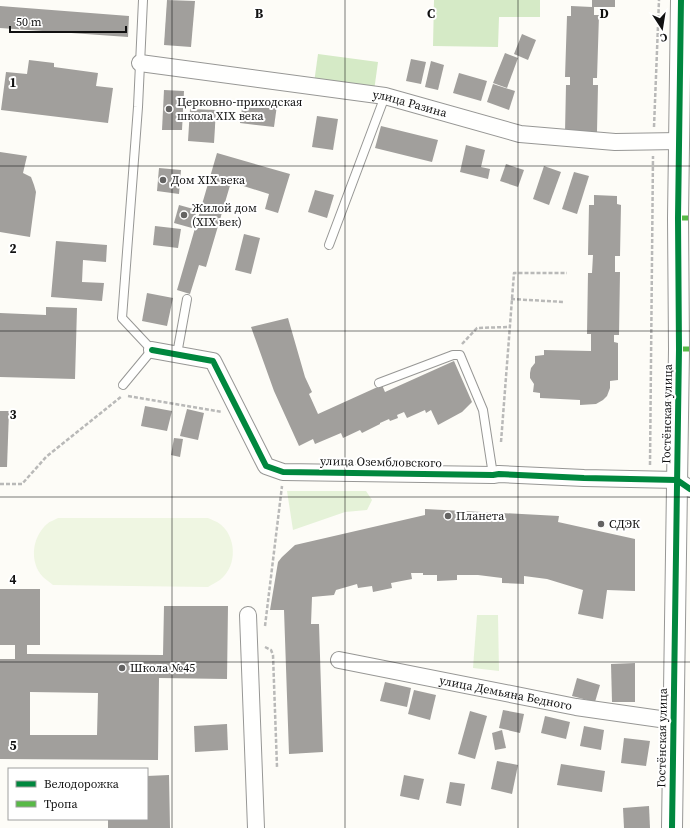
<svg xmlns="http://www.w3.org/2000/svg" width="690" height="828" viewBox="0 0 690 828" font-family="'Source Serif 4',serif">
	<rect width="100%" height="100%" fill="#fdfcf7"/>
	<g fill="#e5f2d8">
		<polygon points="287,491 366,491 372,500 367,510 345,512 293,530"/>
		<polygon points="477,615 498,615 499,671 473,668"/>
	</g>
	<g fill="#d5eac6">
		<polygon points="434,0 540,0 540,17 499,17 498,47 433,46"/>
		<polygon points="318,54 378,62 374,91 314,83"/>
	</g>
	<path fill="#eff6e2" d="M58,518H208C212,520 216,521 220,524C236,536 238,565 221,579C218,582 212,584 208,587L53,585C50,582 46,580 43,577C29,562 32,537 47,524C50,521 55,520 58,518Z"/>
	<g fill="#a19f9c" fill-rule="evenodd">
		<polygon points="167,0 195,1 191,47 164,45"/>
		<polygon points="592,0 615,0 615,7 594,7 594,15 599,15 597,78 593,78 593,85 598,85 597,132 565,132 566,85 570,85 570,77 565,77 567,16 571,16 571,6 592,7"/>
		<polygon points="0,6 129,16 128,37 0,28"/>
		<polygon points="522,34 536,40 528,60 514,54"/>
		<polygon points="505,53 518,58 507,88 493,83"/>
		<polygon points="411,59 426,62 421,84 406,81"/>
		<polygon points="29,60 54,63 54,67 98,73 96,86 113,88 108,123 1,110 6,72 27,74"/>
		<polygon points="431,61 444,65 438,90 425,87"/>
		<polygon points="459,73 487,81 481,101 453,93"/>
		<polygon points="493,84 515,91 509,110 487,102"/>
		<polygon points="164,90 184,91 182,130 162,130"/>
		<polygon points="243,101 277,105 274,127 240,123"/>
		<polygon points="190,109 216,110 214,143 188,141"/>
		<polygon points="317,116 338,119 333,150 312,147"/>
		<polygon points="381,126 438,140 432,162 375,148"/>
		<polygon points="466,145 485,150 481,167 490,169 488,179 460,172"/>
		<polygon points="0,152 27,156 23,173 31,177 34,185 36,192 30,237 0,232"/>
		<polygon points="217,153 290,174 278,213 265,209 269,194 231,182 206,267 199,265 190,294 177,290"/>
		<polygon points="506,164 524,170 518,187 500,181"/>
		<polygon points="544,166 561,172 549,205 533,199"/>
		<polygon points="159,168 181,170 179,194 157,191"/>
		<polygon points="574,172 589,176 577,214 562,209"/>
		<polygon points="315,190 334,195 327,218 308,212"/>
		<polygon points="594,195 617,196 617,204 621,205 620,256 615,256 615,272 620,272 619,335 614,335 614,342 618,343 618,380 610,381 610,388 607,396 603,400 596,404 580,405 580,400 540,398 540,393 533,392 534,384 530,378 530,373 531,368 535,363 535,356 544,355 544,350 591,351 591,334 587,334 588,273 592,273 593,255 588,255 589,205 594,205"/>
		<polygon points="179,205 197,210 192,228 174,223"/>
		<polygon points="155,226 181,229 178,248 153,245"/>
		<polygon points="244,234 260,238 251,274 235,270"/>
		<polygon points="56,241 107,245 106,262 83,260 82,282 104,283 102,301 51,297"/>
		<polygon points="147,293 173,298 167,326 142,321"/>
		<polygon points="46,307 77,308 75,379 0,377 0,313 46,315"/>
		<polygon points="288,318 305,377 312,392 309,394 318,414 382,385 385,392 454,361 472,402 462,412 438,425 431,410 426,413 425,410 407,418 404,412 397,415 398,418 390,421 389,419 380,423 380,424 362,433 360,430 343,438 341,433 315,444 313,439 299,446 274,391 251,327"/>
		<polygon points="145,406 172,411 167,431 141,426"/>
		<polygon points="187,409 204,413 198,440 180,436"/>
		<polygon points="0,411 9,411 7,467 0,467"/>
		<polygon points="174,438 183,439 180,457 171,455"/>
		<polygon points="425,509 559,516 558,522 635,539 635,591 607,590 603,619 578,614 583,590 547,579 524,576 524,584 502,583 502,578 478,575 457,575 457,580 437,581 437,575 423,575 423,573 411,573 412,579 391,583 392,588 373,592 372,586 358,588 357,584 336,590 334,595 312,597 311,624 319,624 323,752 289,754 284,610 270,610 278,562 282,557 295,545 425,515"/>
		<path d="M0,589H40V645H27V654L163,655L164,606H228L227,679L159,678L158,760L0,759V659H15V645H0ZM30,692L98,693L97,735H30Z"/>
		<polygon points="635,663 635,702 612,702 611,664"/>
		<polygon points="577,678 600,685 595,702 572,696"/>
		<polygon points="385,682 411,688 407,707 380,701"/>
		<polygon points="414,690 436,695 430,720 408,714"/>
		<polygon points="503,710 524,714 520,733 499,728"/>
		<polygon points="470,711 487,716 475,759 458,754"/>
		<polygon points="545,716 570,722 566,739 541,733"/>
		<polygon points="227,724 228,750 195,752 194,726"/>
		<polygon points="584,726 604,730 601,750 580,746"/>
		<polygon points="502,730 506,748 495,750 492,733"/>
		<polygon points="624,738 650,741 646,766 621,763"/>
		<polygon points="497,761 518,765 512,794 491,789"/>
		<polygon points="561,764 605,771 602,792 557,785"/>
		<polygon points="169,775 170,828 108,828 108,819 147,819 147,776"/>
		<polygon points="404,775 424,779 419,800 400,796"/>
		<polygon points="450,782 465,784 461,806 446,803"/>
		<polygon points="649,806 650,828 624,828 623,808"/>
	</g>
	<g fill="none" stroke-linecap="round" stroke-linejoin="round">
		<g stroke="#979795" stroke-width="10">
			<g id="service">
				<polyline points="329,245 385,96"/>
				<polyline points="177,354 187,299"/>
				<polyline points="379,383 453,355 460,355 483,410 493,475"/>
				<polyline points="123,385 152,350 122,318 138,107 143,0"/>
			</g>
		</g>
		<g stroke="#979795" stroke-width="18">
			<g id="minor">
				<path id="s1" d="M140,63L385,96L520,134L615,142L679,141"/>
				<polyline points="152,350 213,361 266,466 283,472 493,475 499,474 584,478 677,480 690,489"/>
				<polyline points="248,615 256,828"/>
				<path id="s2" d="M339,660L576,707L674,721"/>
			</g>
		</g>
		<g stroke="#979795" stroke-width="22">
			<polyline id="tertiary" points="672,828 679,349 678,218 681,0"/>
		</g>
		<g stroke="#b9b9b8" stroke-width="2.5" stroke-dasharray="4 2" stroke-linecap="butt">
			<polyline points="654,127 659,0"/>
			<polyline points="511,299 564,302"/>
			<polyline points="462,344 477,328 509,327"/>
			<polyline points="128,396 222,412"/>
			<polyline points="501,442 514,273 567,273"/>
			<polyline points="650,465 653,156"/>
			<polyline points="0,484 22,484 46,457 122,396"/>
			<polyline points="265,626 282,486"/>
			<polyline points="265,647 271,650 273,655 277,767"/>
		</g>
		<use href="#service" stroke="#fffffe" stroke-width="8"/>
		<use href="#minor" stroke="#fffffe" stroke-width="16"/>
		<use href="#tertiary" stroke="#fffffe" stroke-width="20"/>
		<g stroke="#58b947" stroke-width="5" stroke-dasharray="10 5" stroke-linecap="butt">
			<polyline points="678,218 690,218"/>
			<polyline points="679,349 690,349"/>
		</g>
		<g stroke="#fff" stroke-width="8">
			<g id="cycleway">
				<polyline points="152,350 213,361 266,466 283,472 493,475 499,474 584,478 677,480 690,489"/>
				<polyline points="672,828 679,349 678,218 681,0"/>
			</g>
		</g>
		<use href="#cycleway" stroke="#00873e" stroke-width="6"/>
	</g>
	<path fill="none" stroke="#111" stroke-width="1" stroke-opacity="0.55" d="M172,0V828M345,0V828M518,0V828M0,166H690M0,331H690M0,497H690M0,662H690"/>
	<g fill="#646362" stroke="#fff" stroke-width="1.5">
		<circle cx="169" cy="109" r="4"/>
		<circle cx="163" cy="180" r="4"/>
		<circle cx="184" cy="215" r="4"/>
		<circle cx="448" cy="516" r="4"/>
		<circle cx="601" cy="524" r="4"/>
		<circle cx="122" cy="668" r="4"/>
	</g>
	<g text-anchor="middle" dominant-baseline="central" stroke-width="4" stroke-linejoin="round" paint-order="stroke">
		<g font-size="12" fill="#111" stroke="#fff" text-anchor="start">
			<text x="177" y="102">Церковно-приходская<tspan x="177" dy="14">школа XIX века</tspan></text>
			<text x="171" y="180">Дом XIX века</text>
			<text x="192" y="208">Жилой дом<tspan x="192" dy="14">(XIX век)</tspan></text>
			<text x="456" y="516">Планета</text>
			<text x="609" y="524">СДЭК</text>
			<text x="130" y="668">Школа №45</text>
		</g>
		<g font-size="12" fill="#111" stroke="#fff">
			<text stroke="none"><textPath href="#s1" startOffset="273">улица Разина</textPath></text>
			<text transform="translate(667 414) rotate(-89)">Гостёнская улица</text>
			<text transform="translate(381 462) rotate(1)">улица Озембловского</text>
			<text stroke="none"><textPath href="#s2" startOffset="170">улица Демьяна Бедного</textPath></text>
			<text transform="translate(662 738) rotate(-89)">Гостёнская улица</text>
		</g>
	</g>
	<g font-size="13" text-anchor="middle" font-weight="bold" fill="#111" stroke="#fff" stroke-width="4" stroke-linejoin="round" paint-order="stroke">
		<text x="259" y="18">B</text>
		<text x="431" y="18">C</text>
		<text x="604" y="18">D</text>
		<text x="13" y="87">1</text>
		<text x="13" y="253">2</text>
		<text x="13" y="419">3</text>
		<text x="13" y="584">4</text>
		<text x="13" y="750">5</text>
	</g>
	<rect x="8" y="768" width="140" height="52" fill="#ffffff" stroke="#a0a0a0"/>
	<rect x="16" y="781" width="20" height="6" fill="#00873e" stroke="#a0a0a0"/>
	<text x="44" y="788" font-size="12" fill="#111111">Велодорожка</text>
	<rect x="16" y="801" width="20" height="6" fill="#58b947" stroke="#a0a0a0"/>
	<text x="44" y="808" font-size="12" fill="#111111">Тропа</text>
	<g transform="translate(662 28) rotate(168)" stroke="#ffffff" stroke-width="3" paint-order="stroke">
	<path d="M0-3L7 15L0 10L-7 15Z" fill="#111111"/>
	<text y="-6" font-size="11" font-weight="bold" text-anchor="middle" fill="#111111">С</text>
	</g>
	<path d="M10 26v6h116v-6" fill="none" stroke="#111111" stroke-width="2"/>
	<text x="16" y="26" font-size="12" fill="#111111" stroke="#ffffff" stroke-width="3" paint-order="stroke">50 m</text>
</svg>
